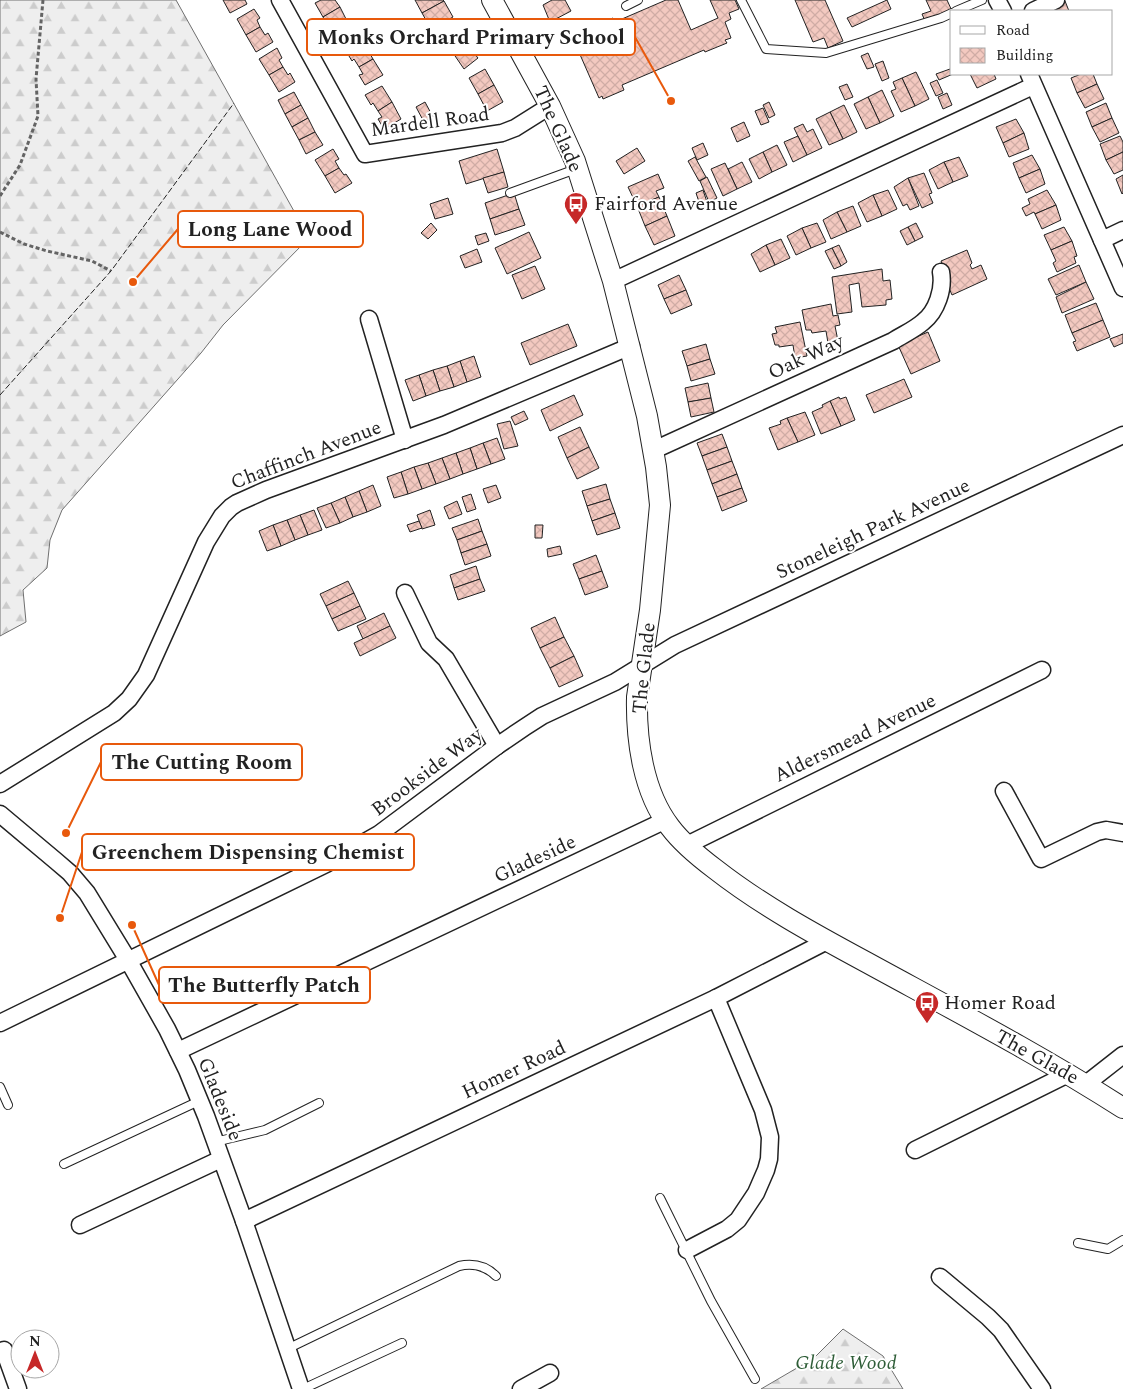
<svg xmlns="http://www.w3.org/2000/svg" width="1123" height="1389" viewBox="0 0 1123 1389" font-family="Spectral,serif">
	<defs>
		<pattern id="forest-firs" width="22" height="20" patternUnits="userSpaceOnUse" patternTransform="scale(1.25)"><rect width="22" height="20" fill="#eee"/><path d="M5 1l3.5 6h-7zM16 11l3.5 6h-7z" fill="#ccc"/></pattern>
		<pattern id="building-cross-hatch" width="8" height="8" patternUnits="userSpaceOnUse" patternTransform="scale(1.25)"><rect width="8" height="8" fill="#f3c9c0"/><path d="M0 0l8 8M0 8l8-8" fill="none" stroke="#d0aca5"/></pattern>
	</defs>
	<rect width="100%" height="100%" fill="#fff"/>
	<g fill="url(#forest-firs)" stroke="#6f6f6f">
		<polygon points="0,0 176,0 309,238 223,325 201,353 62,510 50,540 47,568 23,590 26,622 0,636"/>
		<polygon points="843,1329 883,1356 903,1389 761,1389 814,1358"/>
	</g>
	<g fill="url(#building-cross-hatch)" stroke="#222">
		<polygon points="223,0 245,0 247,4 230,13"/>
		<polygon points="321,0 335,0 340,7 323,17 315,3"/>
		<polygon points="415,0 443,0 444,1 422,13"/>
		<polygon points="552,0 565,0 571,11 550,22 543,5"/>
		<polygon points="666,0 678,0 691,30 718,18 710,0 735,0 739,9 729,13 731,19 725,22 731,38 725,40 727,43 705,52 704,50 622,85 624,90 603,99 602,96 599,98 571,34 583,28 586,34 606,26 604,22 613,18 615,22"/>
		<polygon points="795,0 825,0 843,41 828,48 824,38 813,42"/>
		<polygon points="887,0 891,9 852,27 847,18"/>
		<polygon points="926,0 947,0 952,11 925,21 922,14 931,11"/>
		<polygon points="444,1 453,17 431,29 422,13"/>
		<polygon points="1065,1 1069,11 1042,11"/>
		<polygon points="340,7 347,21 330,30 323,17"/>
		<polygon points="254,9 260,18 257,20 260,27 246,35 237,19"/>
		<polygon points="260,27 265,35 268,33 273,42 256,52 246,35"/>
		<polygon points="363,42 373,59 359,67 354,59 352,61 346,51"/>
		<polygon points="466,43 478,58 464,69 453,53"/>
		<polygon points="277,48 282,58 279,60 283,67 269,75 259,59"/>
		<polygon points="868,53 874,67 867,69 861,56"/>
		<polygon points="373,59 383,75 365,85 359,75 363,74 359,67"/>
		<polygon points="883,61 889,78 882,81 875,64"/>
		<polygon points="283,67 288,75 290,73 295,82 279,92 269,75"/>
		<polygon points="485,69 494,85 478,94 469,78"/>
		<polygon points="950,69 953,74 939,80 936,74"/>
		<polygon points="916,72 929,99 915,106 902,78"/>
		<polygon points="970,74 994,74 996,79 977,88"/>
		<polygon points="1081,74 1093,74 1097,84 1077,93 1071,78"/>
		<polygon points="902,78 915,106 901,112 891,91 896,89 893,82"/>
		<polygon points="937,80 943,93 936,96 930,83"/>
		<polygon points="847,84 853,97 845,100 839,87"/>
		<polygon points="1097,84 1104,99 1085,108 1077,93"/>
		<polygon points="494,85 503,102 487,111 478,94"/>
		<polygon points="382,86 392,102 378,111 373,103 371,105 365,95"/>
		<polygon points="882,90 894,116 880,123 868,97"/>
		<polygon points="294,92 301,105 285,114 278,100"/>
		<polygon points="947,93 952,105 943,109 938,97"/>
		<polygon points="868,97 880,123 866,129 854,104"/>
		<polygon points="392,102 401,119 384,129 378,119 382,117 378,111"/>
		<polygon points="425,102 433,117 424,122 416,107"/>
		<polygon points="769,102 775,115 769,118 763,105"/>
		<polygon points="1106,103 1112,118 1092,127 1086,112"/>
		<polygon points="301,105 308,118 292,127 285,114"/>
		<polygon points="844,105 857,132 843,139 830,112"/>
		<polygon points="763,108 769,122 761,125 755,111"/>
		<polygon points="830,112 843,139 829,145 816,119"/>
		<polygon points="308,118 315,132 299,140 292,127"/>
		<polygon points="1112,118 1119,133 1100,142 1092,127"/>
		<polygon points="1016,119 1024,133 1003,143 996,127"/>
		<polygon points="744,122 750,136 737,142 731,128"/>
		<polygon points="803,124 807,132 813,129 822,148 807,155 794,128"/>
		<polygon points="315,132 323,145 306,154 299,140"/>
		<polygon points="1024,133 1029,149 1009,157 1003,143"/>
		<polygon points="798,136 807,155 793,162 784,142"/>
		<polygon points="1120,136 1123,142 1123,152 1106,160 1100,144"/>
		<polygon points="703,143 708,155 697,160 692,148"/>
		<polygon points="777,145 787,165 772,172 763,152"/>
		<polygon points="637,148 645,161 624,174 616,161"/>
		<polygon points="333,149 339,159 335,161 339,168 325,176 315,160"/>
		<polygon points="497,149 504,172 466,184 459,161"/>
		<polygon points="763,152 772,172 759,179 749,159"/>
		<polygon points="1123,152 1123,170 1114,174 1106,160"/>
		<polygon points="1032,155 1040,169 1019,178 1013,163"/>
		<polygon points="695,157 706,177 699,181 688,161"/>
		<polygon points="959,157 968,176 953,182 944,162"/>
		<polygon points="742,162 752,182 737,189 728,169"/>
		<polygon points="944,162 953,182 938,189 929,170"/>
		<polygon points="725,163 737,189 723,196 711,169"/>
		<polygon points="339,168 344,175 346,174 352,183 335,193 325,176"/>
		<polygon points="1040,169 1045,184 1026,193 1019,178"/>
		<polygon points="504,172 508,187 488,193 483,178"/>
		<polygon points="924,173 932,193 929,194 933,203 922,208 908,178"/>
		<polygon points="658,174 664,188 656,191 659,197 637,206 628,187"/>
		<polygon points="1123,175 1123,193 1122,194 1116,179"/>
		<polygon points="707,177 717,198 709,202 700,181"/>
		<polygon points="908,178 919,206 910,210 907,204 903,206 894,187"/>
		<polygon points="703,190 707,202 700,205 696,193"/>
		<polygon points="888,190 897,209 882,216 873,195"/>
		<polygon points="1047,190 1056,205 1035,214 1034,212 1026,216 1022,208 1030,204 1028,199"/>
		<polygon points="514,193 519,209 490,219 485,203"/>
		<polygon points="873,195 882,216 867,222 858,203"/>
		<polygon points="659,197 667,216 645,226 637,206"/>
		<polygon points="448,198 453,214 435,219 430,204"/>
		<polygon points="1056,205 1061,220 1042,229 1035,214"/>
		<polygon points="853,206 861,226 847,232 837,212"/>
		<polygon points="519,209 525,225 495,235 490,219"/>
		<polygon points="837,212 847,232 831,239 823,220"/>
		<polygon points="667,216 675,236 654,245 645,226"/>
		<polygon points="431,223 437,230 428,239 421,233"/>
		<polygon points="817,223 826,242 811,248 802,228"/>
		<polygon points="916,223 923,237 915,241 908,227"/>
		<polygon points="908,227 915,241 907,245 900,231"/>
		<polygon points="1064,227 1072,241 1051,250 1044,235"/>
		<polygon points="802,228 811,248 796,255 787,236"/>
		<polygon points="529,232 541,258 507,274 495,248"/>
		<polygon points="486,233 489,241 478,245 475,236"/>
		<polygon points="781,239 790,258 775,265 766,245"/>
		<polygon points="1072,241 1077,256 1074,257 1076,263 1057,272 1053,263 1056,261 1051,250"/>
		<polygon points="766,245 775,265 760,272 751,254"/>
		<polygon points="839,245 847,262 841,266 832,248"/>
		<polygon points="832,248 841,266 834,269 825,251"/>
		<polygon points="477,249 482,262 465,268 460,256"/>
		<polygon points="967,250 972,263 970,265 972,269 981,265 987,279 952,295 945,279 948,278 941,261"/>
		<polygon points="1079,265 1086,282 1056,295 1048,279"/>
		<polygon points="535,266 545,289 522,299 512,275"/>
		<polygon points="882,269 883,281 890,280 892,299 886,300 886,305 862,307 859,283 849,285 852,312 837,314 832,277"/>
		<polygon points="679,275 686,290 664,299 658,285"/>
		<polygon points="1086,282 1094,299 1062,313 1056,297"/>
		<polygon points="686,290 692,305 671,314 664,299"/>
		<polygon points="1096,303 1103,320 1072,333 1065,315"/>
		<polygon points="831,304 833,316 838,315 840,325 835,326 838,341 828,343 826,331 812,333 811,330 806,330 802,310"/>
		<polygon points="1103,320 1110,337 1077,351 1073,342 1076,341 1072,333"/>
		<polygon points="800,322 807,356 795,358 793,345 779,347 779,345 775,345 772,334 777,333 775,327"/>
		<polygon points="568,324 577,346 530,365 521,343"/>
		<polygon points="928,332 940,361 911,374 898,345"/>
		<polygon points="1123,334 1123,343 1114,347 1110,339"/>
		<polygon points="706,344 710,359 687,366 682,351"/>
		<polygon points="474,356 481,377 467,382 460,361"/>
		<polygon points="710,359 715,374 691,381 687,366"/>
		<polygon points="460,361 467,382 454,387 447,366"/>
		<polygon points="447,366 454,387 440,391 433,370"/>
		<polygon points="433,370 440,391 426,396 419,375"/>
		<polygon points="419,375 426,396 413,401 405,380"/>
		<polygon points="904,379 912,397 874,413 866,395"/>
		<polygon points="708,383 711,398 688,402 685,388"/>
		<polygon points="574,395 583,415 550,431 541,410"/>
		<polygon points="839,397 840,399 846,397 855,420 841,426 830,401"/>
		<polygon points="711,398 714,412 691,417 688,402"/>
		<polygon points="830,401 841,426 821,434 812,412 823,407 822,405"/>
		<polygon points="524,411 528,419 515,425 511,417"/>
		<polygon points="805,412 815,435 798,442 787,418"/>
		<polygon points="787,418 798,442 778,450 769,428 781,424 780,421"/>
		<polygon points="510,421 518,446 504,449 497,424"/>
		<polygon points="580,427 589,447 567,458 558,437"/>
		<polygon points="722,434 727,447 702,456 697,443"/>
		<polygon points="497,438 505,459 491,464 483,443"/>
		<polygon points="483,443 491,464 477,469 470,448"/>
		<polygon points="589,447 599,468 577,479 567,458"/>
		<polygon points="727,447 732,461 707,470 702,456"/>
		<polygon points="470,448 477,469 463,474 456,453"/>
		<polygon points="456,453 463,474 450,479 442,458"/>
		<polygon points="442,458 450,479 436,484 428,463"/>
		<polygon points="732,461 737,474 712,484 707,470"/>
		<polygon points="428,463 436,484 422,489 414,467"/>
		<polygon points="414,467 422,489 408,494 401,472"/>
		<polygon points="401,472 408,494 394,498 387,477"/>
		<polygon points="737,474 742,488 717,497 712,484"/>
		<polygon points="606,484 610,499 587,506 582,491"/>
		<polygon points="373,485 381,506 367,512 359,491"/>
		<polygon points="496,485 501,498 488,503 483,489"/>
		<polygon points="742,488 747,501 722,511 717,497"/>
		<polygon points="359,491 367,512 353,517 345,497"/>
		<polygon points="471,494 476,509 467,512 462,497"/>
		<polygon points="345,497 353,517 340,523 331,503"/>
		<polygon points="610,499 615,513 592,521 587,506"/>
		<polygon points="457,501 462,514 449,519 444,507"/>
		<polygon points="331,503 340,523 326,528 317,508"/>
		<polygon points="314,510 322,530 308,535 300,515"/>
		<polygon points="430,510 435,525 422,529 417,515"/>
		<polygon points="615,513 620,528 597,535 592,521"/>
		<polygon points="300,515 308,535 295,540 287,520"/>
		<polygon points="478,519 482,531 457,540 452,528"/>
		<polygon points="287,520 295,540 281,546 273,525"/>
		<polygon points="419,521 422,528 410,532 407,525"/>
		<polygon points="273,525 281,546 267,551 259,531"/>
		<polygon points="535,525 543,525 542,538 535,538"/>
		<polygon points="482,531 487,544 461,553 457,540"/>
		<polygon points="487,544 491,556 465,565 461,553"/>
		<polygon points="560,546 562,554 548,557 547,549"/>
		<polygon points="596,555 602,571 579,579 573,564"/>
		<polygon points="476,566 480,579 454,588 450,575"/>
		<polygon points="602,571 608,587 585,595 579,579"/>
		<polygon points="480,579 485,591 458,600 454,588"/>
		<polygon points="348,581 354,593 326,606 320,594"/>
		<polygon points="354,593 360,606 332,619 326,606"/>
		<polygon points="360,606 366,619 338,631 332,619"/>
		<polygon points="384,613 390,626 363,639 357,626"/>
		<polygon points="555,617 564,637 540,648 531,628"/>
		<polygon points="390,626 396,638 360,656 354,643"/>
		<polygon points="564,637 574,656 550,668 540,648"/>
		<polygon points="574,656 583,676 559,687 550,668"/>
	</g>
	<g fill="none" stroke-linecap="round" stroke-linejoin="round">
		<g stroke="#222" stroke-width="10">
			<g id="service">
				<polyline points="741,0 766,49 826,53 941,18 952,13"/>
				<polyline points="626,6 638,0"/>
				<polyline points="956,11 982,0"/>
				<polyline points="510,193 576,169"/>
				<polyline points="0,1087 8,1105"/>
				<polyline points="215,1142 265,1130 319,1103"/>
				<polyline points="64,1164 199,1101"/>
				<polyline points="660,1198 711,1301 755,1379"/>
				<polyline points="1078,1243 1108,1249 1123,1240"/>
				<path d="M287,1349L459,1266C473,1263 485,1265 496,1276"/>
				<polyline points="303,1389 402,1343"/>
			</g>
		</g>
		<g stroke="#222" stroke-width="19">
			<g id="minor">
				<polyline points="280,0 365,154 502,133 515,128 550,106"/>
				<polyline points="997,0 1003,11"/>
				<polyline points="1033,11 1056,0"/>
				<polyline points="1029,74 1123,288"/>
				<polyline points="1102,240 1123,230"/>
				<polyline points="613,281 1033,86"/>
				<polyline points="369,319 405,440"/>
				<path d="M654,450L893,341C902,335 914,330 923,322C937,311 944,289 941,272"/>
				<polyline points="405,593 429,643 446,659 497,746"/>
				<polyline points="0,784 114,713 129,699 146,675 206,542 222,516 231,507 237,503 266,490 444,425 631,346"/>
				<polyline points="1004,791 1041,859 1097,832 1106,830 1123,833"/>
				<polyline points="0,814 56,861 70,873 87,893 128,960 167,1029 187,1070 206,1116 244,1221 301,1389"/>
				<polyline points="687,845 1042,670"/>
				<polyline points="0,1023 326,864 379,834 497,746 525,727 542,716 615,682 675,645 1123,435"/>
				<polyline points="178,1051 666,820"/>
				<polyline points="1086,1084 1123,1055"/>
				<polyline points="915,1150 1068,1074"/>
				<polyline points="244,1221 716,998 827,941"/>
				<polyline points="80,1225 221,1159"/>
				<polyline points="687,1250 727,1229 738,1220 756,1193 766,1170 769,1159 770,1137 763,1110 716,998"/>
				<polyline points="940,1277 988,1317 1001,1330 1042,1389"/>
				<polyline points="4,1350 18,1389"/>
				<polyline points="521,1389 550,1373"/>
			</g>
		</g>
		<g stroke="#222" stroke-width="22">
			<path id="tertiary" d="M492,0L550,106L575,161L613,281L647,416L656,467L660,505L650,610L637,697C636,740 643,792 670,827C682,843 699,857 715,869C761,905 814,934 866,962C952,1009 1040,1055 1123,1108"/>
		</g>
		<g stroke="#646464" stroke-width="3" stroke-dasharray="4 2.5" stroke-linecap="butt">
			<polyline points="0,196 20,165 38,116 36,79 43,0"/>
			<polyline points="0,232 24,244 47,251 92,261 111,271"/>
		</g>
		<use href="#service" stroke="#fff" stroke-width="8"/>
		<use href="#minor" stroke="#fff" stroke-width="16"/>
		<use href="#tertiary" stroke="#fff" stroke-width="20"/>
		<polyline stroke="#222" stroke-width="1" stroke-dasharray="6 2.5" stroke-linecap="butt" points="0,395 111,271 234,103"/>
	</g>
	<defs>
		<g id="bus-pin" transform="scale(1.25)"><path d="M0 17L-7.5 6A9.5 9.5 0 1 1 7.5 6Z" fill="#c62828" stroke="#fff"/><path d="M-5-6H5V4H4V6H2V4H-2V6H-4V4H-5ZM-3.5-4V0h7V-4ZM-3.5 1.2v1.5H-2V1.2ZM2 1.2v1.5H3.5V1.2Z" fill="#fff"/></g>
	</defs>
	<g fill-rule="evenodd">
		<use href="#bus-pin" x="576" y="204"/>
		<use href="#bus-pin" x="927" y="1003"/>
	</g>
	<g text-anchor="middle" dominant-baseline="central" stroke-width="4" stroke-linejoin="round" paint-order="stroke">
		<g font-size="20" fill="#222" stroke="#fff">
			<text transform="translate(430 122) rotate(-8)">Mardell Road</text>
			<text transform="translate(558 129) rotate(66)">The Glade</text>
			<text transform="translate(806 357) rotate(-25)">Oak Way</text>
			<text transform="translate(306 455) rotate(-21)">Chaffinch Avenue</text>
			<text transform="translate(873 529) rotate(-25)">Stoneleigh Park Avenue</text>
			<text transform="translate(644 668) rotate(-84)">The Glade</text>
			<text transform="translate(855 738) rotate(-26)">Aldersmead Avenue</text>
			<text transform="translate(427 772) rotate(-37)">Brookside Way</text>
			<text transform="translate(535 859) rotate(-25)">Gladeside</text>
			<text transform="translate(1037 1057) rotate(29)">The Glade</text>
			<text transform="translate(514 1070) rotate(-25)">Homer Road</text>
			<text transform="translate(220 1099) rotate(68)">Gladeside</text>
		</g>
		<g font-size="20" fill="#222" stroke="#fff" text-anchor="start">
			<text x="594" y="204">Fairford Avenue</text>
			<text x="944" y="1003">Homer Road</text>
		</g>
		<g font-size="20" font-style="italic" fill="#2f5e38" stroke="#fff">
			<text x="846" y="1363">Glade Wood</text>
		</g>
	</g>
	<path fill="none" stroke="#e8590c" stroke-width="2" d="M671 101L635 37M133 282L178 229M66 833L101 762M60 918L82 852M132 925L159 985"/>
	<g fill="#e8590c" stroke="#fff" stroke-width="2">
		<circle cx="671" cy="101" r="5"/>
		<circle cx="133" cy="282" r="5"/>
		<circle cx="66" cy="833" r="5"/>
		<circle cx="60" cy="918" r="5"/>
		<circle cx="132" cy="925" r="5"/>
	</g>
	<g fill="#fff" stroke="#e8590c" stroke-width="2">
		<rect x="307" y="19" width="328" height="36" rx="5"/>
		<rect x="178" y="211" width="185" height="36" rx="5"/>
		<rect x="101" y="744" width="201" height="36" rx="5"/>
		<rect x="82" y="834" width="332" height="36" rx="5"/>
		<rect x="159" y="967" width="211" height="36" rx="5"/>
	</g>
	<g font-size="21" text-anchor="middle" font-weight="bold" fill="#222">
		<text x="471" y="44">Monks Orchard Primary School</text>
		<text x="270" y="236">Long Lane Wood</text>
		<text x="202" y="769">The Cutting Room</text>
		<text x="248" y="859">Greenchem Dispensing Chemist</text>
		<text x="264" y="992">The Butterfly Patch</text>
	</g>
	<rect x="950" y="10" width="162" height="65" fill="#ffffff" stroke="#a7a7a7"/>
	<rect x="960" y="26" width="25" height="8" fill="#ffffff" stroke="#a7a7a7"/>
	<text x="996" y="35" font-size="15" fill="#222222">Road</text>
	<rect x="960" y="48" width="25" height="15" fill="url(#building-cross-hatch)" stroke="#a7a7a7"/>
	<text x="996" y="60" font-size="15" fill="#222222">Building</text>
	<g transform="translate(35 1354)"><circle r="24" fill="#ffffff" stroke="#a7a7a7"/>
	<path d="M0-4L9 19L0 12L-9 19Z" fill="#c62828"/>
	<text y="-8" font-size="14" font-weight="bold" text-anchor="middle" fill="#222222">N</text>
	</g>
</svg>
